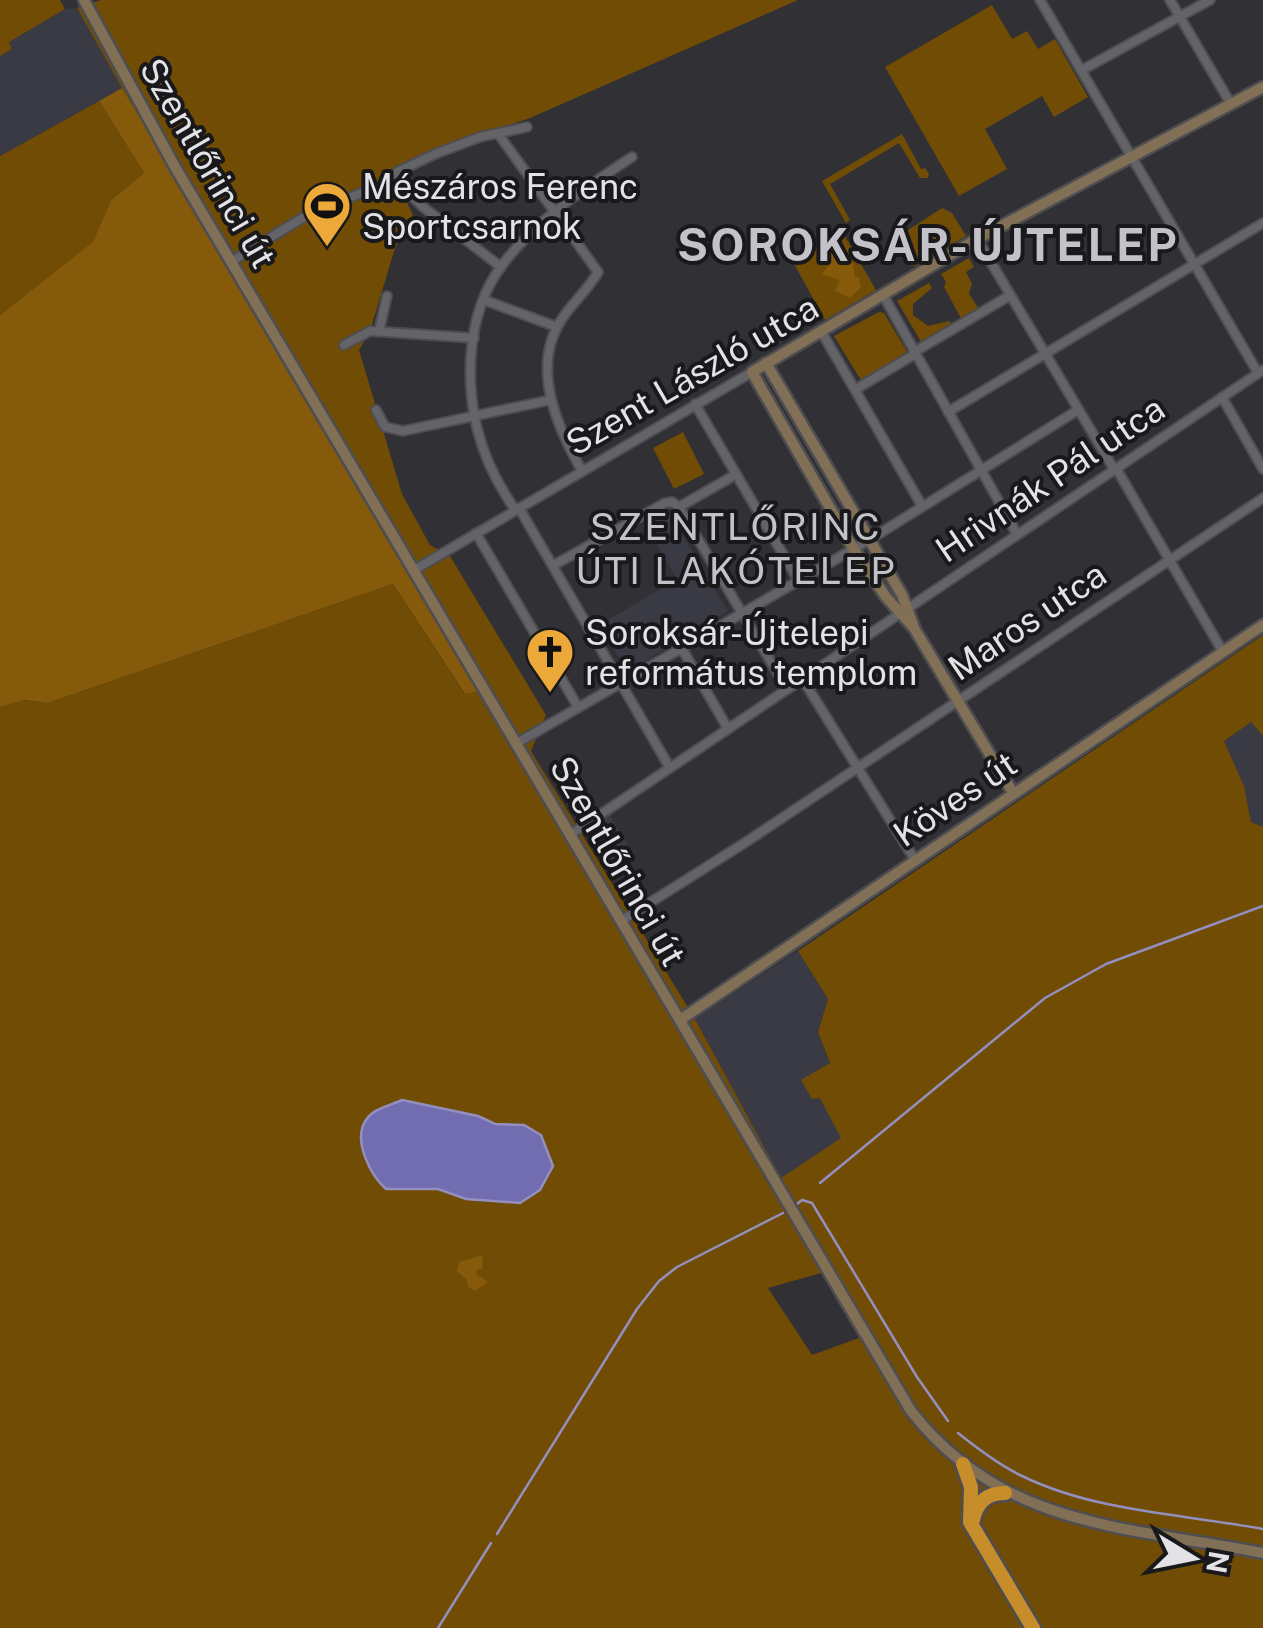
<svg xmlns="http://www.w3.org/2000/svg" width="1263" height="1628" viewBox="0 0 1263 1628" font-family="'Public Sans',sans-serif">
	<rect width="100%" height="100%" fill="#303035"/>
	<g fill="#393a44">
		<polygon points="77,8 122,88 0,156 0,56 12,49 8,42 65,9"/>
		<polygon points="668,511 728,611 627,672 600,625 677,579 645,525"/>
		<polygon points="1251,721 1263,736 1263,827 1251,822 1244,786 1224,741"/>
		<polygon points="609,814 632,852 605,868 585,831"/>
		<polygon points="798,951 828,999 818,1032 830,1063 801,1081 820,1097 842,1138 781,1178 695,1019"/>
	</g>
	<g fill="#714c05" fill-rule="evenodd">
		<polygon points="0,0 60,0 65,9 9,42 12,49 0,56"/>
		<path d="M101,0H798L530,118L446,147L397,183L413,215L395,248L370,331L359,350L402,494L430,545L450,556L546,715L531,751L695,1019L781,1178L841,1138L820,1098L812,1099L801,1080L830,1063L818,1032L828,999L798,951L1263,635V736L1251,722L1224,741L1244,786L1251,822L1263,827V1628H0V707L23,700L48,703L393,584L464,693L478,690L173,179L77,8ZM821,1273L859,1338L812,1355L768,1288Z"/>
		<polygon points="992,5 1012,39 1027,31 1038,49 1055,39 1088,97 1054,117 1042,96 985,129 1007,169 959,196 885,67"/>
		<polygon points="99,101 144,173 111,200 94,242 0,315 0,156"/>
		<polygon points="902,134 921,169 925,168 929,174 928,178 920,178 899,143 830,184 850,220 846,223 822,181"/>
		<polygon points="942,208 952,213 966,236 915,266 909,265 905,232"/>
		<polygon points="843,233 876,290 825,320 793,262 833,238 835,234"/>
		<polygon points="969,258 974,267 966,272 972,284 969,294 981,312 963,322 944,287 946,282 941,274"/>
		<polygon points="929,283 932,288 913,304 913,315 928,326 949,321 955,326 923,345 897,301"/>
		<polygon points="879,312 884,313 908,353 862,382 834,336"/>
		<polygon points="683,432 704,474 674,489 653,448"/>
	</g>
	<g fill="#855a0a">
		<polygon points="122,88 479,691 465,694 393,584 48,703 24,700 0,707 0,315 93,242 111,200 144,173 99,101"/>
		<polygon points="827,244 844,245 851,252 855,277 859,278 861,287 850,298 835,291 840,280 822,274 830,264 824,247"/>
		<polygon points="483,1255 482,1269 477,1270 476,1274 488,1282 475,1291 468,1287 467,1280 457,1271 459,1262"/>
	</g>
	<path fill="#716db0" stroke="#9390c0" stroke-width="2.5" d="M402,1100L478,1116L495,1124L524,1125L541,1135L553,1166L540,1190L520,1203L466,1199L438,1189H386C371,1176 352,1140 366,1120C374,1108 389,1106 402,1100Z"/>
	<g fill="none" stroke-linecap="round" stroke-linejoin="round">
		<g stroke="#9390c0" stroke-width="2.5">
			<polyline points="820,1183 1045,998 1106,964 1263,906"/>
			<polyline points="797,1204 802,1200 812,1203 917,1377 948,1421"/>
			<path d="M958,1433C978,1449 999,1465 1022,1476C1096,1512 1183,1514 1263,1529"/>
			<polyline points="497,1534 637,1309 659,1281 677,1267 783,1213"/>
			<polyline points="438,1628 491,1543"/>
		</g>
		<g stroke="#4d4d52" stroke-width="12">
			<g id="street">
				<polyline points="1040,0 1258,373"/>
				<polyline points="1170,0 1231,104"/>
				<polyline points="1082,70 1210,0"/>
				<path d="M499,135L598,272C588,290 571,304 560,322C531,369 558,429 582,471"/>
				<polyline points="392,177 423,207 501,267"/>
				<polyline points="977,239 1114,469"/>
				<polyline points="232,261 309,214 381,185 397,172 435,154 480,137 527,127"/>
				<polyline points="883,295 1017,534"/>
				<polyline points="484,300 557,327"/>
				<polyline points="379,331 387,296"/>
				<polyline points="821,331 922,506"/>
				<polyline points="344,345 370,331 474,338"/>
				<polyline points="914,352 1009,296"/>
				<polyline points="856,389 915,354"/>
				<polyline points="1222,397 1263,469"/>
				<polyline points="695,404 797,578"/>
				<polyline points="376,410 385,427 403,431 550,400"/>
				<polyline points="948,412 1263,223"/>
				<polyline points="1116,468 1223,652"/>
				<polyline points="679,507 787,689"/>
				<polyline points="679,507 735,475"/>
				<polyline points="519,508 670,768"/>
				<path d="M515,510C504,493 493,475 486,456C463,397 463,316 503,264C537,219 585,188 632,157"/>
				<polyline points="476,533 578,707"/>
				<polyline points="554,565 665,503 672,502 679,507"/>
				<polyline points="414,570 752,372"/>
				<polyline points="681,647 728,729"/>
				<polyline points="805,683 915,860"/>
				<polyline points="517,743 869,540 1078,410"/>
				<polyline points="570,835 1263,370"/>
				<polyline points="621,921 746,842 1263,498"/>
			</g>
		</g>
		<g stroke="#4d4d52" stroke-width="15">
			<g id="secondary">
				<path d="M84,0L175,167L911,1411C1002,1528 1130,1527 1263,1553"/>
				<polyline points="766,363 902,595 914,627"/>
				<polyline points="1013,793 914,628 886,597 853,548 752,372 977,239 1263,87"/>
				<polyline points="680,1020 1263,625"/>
			</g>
		</g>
		<g stroke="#4d4d52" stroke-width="19">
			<g id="highway">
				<polyline points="963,1464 971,1487 970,1522 1033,1628"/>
				<path d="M973,1520C977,1502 987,1493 1005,1493"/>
			</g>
		</g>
		<use href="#street" stroke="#636368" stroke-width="8"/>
		<use href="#secondary" stroke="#817055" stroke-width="10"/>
		<use href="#highway" stroke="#c78d2a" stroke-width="14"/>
	</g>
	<defs>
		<g id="stadium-pin" transform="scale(2.5)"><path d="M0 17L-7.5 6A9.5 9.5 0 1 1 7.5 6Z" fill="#eca93a" stroke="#19191b"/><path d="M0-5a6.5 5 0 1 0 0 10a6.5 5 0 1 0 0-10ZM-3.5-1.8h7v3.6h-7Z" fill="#111"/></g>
		<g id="church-pin" transform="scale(2.5)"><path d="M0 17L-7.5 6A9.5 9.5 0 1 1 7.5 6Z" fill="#eca93a" stroke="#19191b"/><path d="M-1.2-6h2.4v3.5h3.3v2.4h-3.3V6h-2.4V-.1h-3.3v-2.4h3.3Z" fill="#111"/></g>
	</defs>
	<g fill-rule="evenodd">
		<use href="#stadium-pin" x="327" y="206"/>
		<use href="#church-pin" x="550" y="652"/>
	</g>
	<g text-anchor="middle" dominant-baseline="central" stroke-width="8" stroke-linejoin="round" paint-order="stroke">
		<g font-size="35" fill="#e3e3e7" stroke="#19191b">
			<text transform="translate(208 163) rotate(60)">Szentlőrinci út</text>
			<text transform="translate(692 375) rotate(-30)">Szent László utca</text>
			<text transform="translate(1050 479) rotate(-34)">Hrivnák Pál utca</text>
			<text transform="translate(1027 621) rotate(-34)">Maros utca</text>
			<text transform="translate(955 799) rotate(-34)">Köves út</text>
			<text transform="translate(618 861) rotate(60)">Szentlőrinci út</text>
		</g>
		<g font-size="35" fill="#e3e3e7" stroke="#19191b" text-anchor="start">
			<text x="362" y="186">Mészáros Ferenc<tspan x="362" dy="40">Sportcsarnok</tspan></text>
			<text x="585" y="632">Soroksár-Újtelepi<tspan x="585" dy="40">református templom</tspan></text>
		</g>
		<g font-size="38" letter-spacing="2.5" fill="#c2c2c8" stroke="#19191b">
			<text x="736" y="526">SZENTLŐRINC<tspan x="736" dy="44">ÚTI LAKÓTELEP</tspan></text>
		</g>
		<g font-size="45" font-weight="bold" letter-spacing="2.5" fill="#c2c2c8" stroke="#19191b">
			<text x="928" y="244">SOROKSÁR-ÚJTELEP</text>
		</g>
	</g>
	<g transform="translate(1193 1558) rotate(100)" stroke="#19191b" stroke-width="8" paint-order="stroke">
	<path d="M0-8L18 38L0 25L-18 38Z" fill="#e3e3e7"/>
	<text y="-15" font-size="28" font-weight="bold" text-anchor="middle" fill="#e3e3e7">N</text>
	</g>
</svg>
